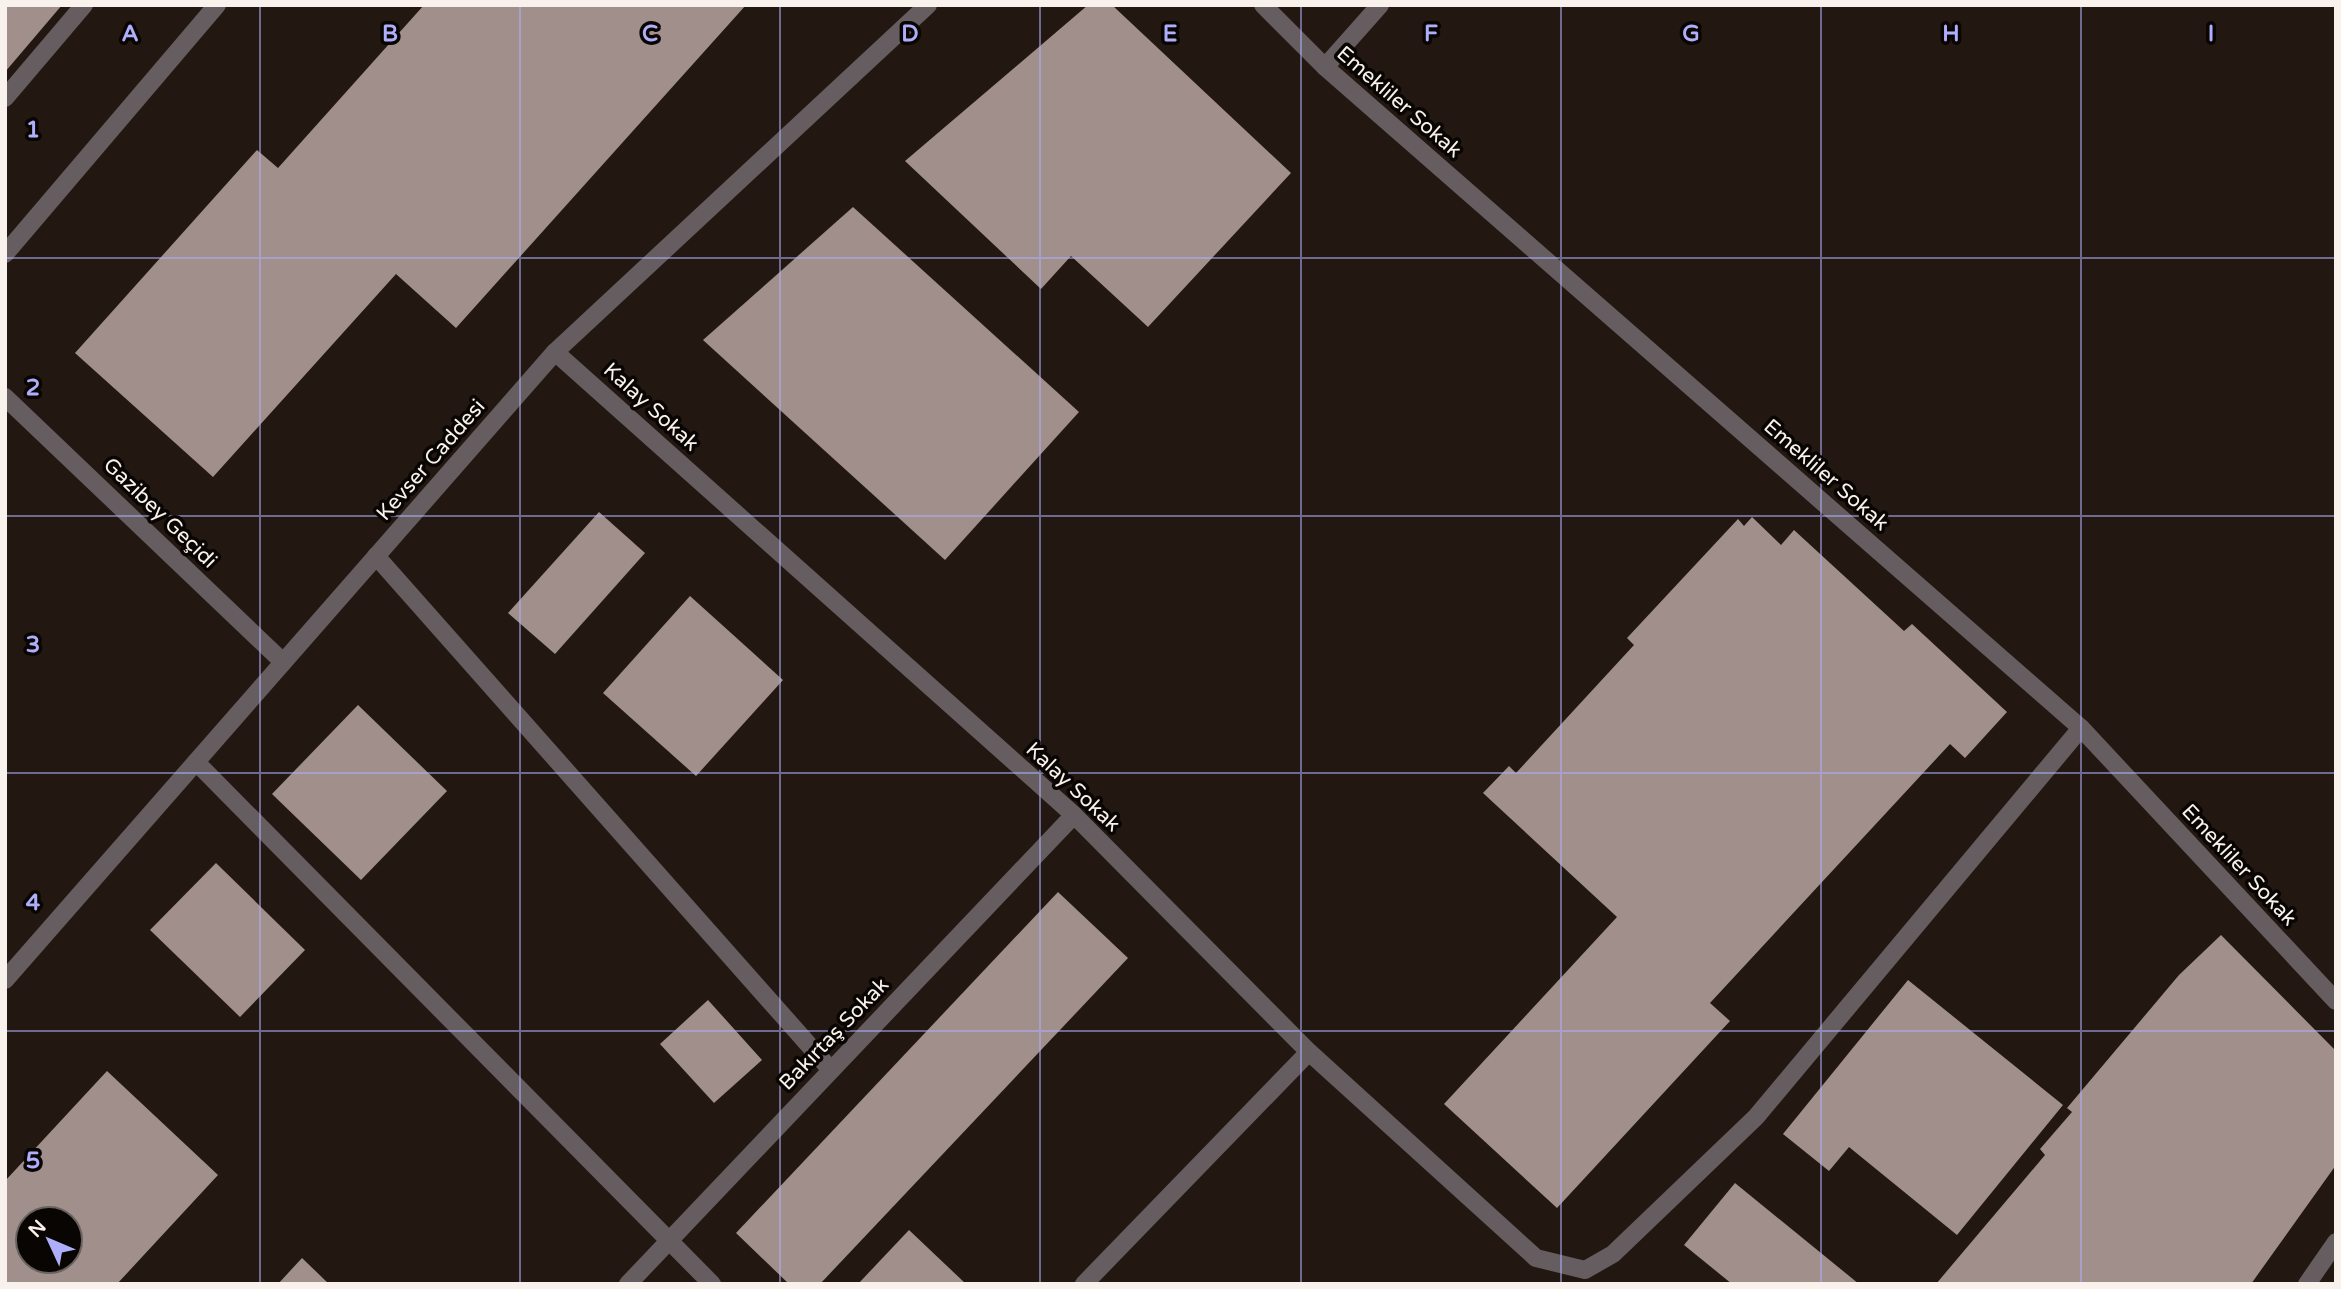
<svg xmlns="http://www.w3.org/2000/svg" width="2341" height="1289" viewBox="0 0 2341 1289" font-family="'Varela Round',sans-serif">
	<rect width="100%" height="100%" fill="#231811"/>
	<g fill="#a08f8a" fill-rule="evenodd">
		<polygon points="5,5 62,5 5,72"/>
		<polygon points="424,5 746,5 456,328 396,274 213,477 75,353 257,150 278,168"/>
		<polygon points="1088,5 1112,5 1291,173 1148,327 1071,256 1041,289 905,161"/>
		<polygon points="853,207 1079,412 945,560 703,340"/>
		<polygon points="599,512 645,553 555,654 508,613"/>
		<polygon points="1752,517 1781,545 1794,530 1904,631 1912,624 2007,712 1965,758 1950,744 1710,1003 1730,1021 1557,1208 1444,1104 1617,917 1483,793 1509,766 1516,773 1634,645 1627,638 1738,519 1744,526"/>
		<polygon points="690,596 783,680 696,776 603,693"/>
		<polygon points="358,705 447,791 361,880 272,794"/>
		<polygon points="216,863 305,950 240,1017 150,930"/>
		<polygon points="1058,892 1128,958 820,1284 789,1284 736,1233"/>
		<polygon points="2221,935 2336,1051 2336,1165 2251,1284 1936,1284 2045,1155 2040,1149 2072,1112 2067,1108 2179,975"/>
		<polygon points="1908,980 2063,1105 1957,1235 1849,1147 1829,1171 1783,1134"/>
		<polygon points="708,1000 762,1060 714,1103 660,1044"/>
		<path d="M107,1071L218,1175L117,1284H5V1181ZM28,1219H70V1261H28Z"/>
		<polygon points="1735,1183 1859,1284 1732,1284 1684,1245"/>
		<polygon points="909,1230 966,1284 858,1284"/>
		<polygon points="302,1258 329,1284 278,1284"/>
	</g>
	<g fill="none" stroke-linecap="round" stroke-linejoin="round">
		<g stroke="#655d5f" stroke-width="18">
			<polyline points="1263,5 1325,67 2081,728 2336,1001"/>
			<polyline points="1325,67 1380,5"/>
			<polyline points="5,98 84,5"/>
			<polyline points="5,254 217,5"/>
			<polyline points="555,352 1074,815 1309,1052 1536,1258 1585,1270 1613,1254 1756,1117 2081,728"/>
			<polyline points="5,397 283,662"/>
			<polyline points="376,556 831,1070"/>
			<polyline points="196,762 712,1284"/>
			<polyline points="5,980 555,352 928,5"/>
			<polyline points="628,1284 1074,815"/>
			<polyline points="1084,1284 1309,1052"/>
			<polyline points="2307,1284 2336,1242"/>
		</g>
	</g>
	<path fill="none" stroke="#afaefa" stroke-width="2" stroke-opacity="0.55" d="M260,5V1284M520,5V1284M780,5V1284M1040,5V1284M1301,5V1284M1561,5V1284M1821,5V1284M2081,5V1284M5,258H2336M5,516H2336M5,773H2336M5,1031H2336"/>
	<g text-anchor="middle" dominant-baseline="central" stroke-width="7" stroke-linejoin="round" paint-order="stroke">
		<g font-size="21" fill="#f9f1ec" stroke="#090503">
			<text transform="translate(1399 102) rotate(41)">Emekliler Sokak</text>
			<text transform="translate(651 407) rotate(42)">Kalay Sokak</text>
			<text transform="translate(431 460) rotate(-49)">Kevser Caddesi</text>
			<text transform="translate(1826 475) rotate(41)">Emekliler Sokak</text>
			<text transform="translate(160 513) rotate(44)">Gazibey Geçidi</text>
			<text transform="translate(1073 787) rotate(43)">Kalay Sokak</text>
			<text transform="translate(2239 865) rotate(47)">Emekliler Sokak</text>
			<text transform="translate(834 1034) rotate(-46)">Bakırtaş Sokak</text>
		</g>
	</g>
	<g font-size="23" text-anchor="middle" font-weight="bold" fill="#afaefa" stroke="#090503" stroke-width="7" stroke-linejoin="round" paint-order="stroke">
		<text x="130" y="41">A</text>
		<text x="390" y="41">B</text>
		<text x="650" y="41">C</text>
		<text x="910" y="41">D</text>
		<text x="1170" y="41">E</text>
		<text x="1431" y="41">F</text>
		<text x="1691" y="41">G</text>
		<text x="1951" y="41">H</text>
		<text x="2211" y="41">I</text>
		<text x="33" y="137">1</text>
		<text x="33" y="395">2</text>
		<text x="33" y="652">3</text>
		<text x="33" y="910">4</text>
		<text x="33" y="1168">5</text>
	</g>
	<rect width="2341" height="1289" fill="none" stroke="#f9f1ec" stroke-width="14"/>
	<g transform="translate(49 1240) rotate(314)"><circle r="33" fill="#090503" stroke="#696360" stroke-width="2"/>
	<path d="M0-5L12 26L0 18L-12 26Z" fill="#afaefa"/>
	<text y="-10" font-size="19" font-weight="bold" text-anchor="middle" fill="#f9f1ec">N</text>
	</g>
</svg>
